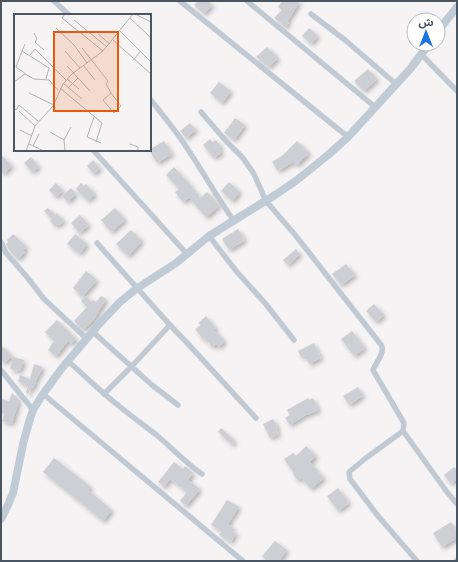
<svg xmlns="http://www.w3.org/2000/svg" width="458" height="562" viewBox="0 0 458 562" font-family="Inter,'Noto Sans Arabic',sans-serif">
	<defs>
		<filter id="shadow"><feDropShadow dx="2.5" dy="2.5" stdDeviation="2" flood-color="#0004"/></filter>
	</defs>
	<rect width="100%" height="100%" fill="#f5f3f3"/>
	<g fill="#cdcfd5" filter="url(#shadow)">
		<polygon points="198,1 208,1 212,5 204,14 194,5"/>
		<polygon points="282,1 300,1 287,22 289,23 285,27 274,18 282,10 278,7"/>
		<polygon points="309,28 318,36 311,44 302,36"/>
		<polygon points="267,47 278,58 269,67 256,57"/>
		<polygon points="368,69 377,79 364,91 354,81"/>
		<polygon points="219,82 231,91 222,103 210,93"/>
		<polygon points="235,118 245,125 234,140 224,133"/>
		<polygon points="190,123 196,130 186,138 180,131"/>
		<polygon points="210,139 213,142 216,140 221,147 219,148 222,152 214,158 203,145"/>
		<polygon points="164,141 172,154 157,163 149,150"/>
		<polygon points="297,141 309,153 297,165 293,162 278,171 272,162 283,155"/>
		<polygon points="1,155 12,165 4,174 1,171"/>
		<polygon points="31,157 39,167 32,172 24,163"/>
		<polygon points="93,160 100,168 94,174 87,166"/>
		<polygon points="174,167 188,182 200,198 207,192 216,201 219,206 206,217 189,198 183,202 175,192 179,189 166,175"/>
		<polygon points="229,182 240,192 232,201 221,191"/>
		<polygon points="56,183 63,191 56,197 49,190"/>
		<polygon points="81,183 84,186 86,184 95,194 88,201 76,189"/>
		<polygon points="71,188 76,194 68,202 62,196"/>
		<polygon points="48,208 55,215 57,213 64,221 59,225 58,224 55,226 50,221 52,219 44,211"/>
		<polygon points="115,208 125,220 111,232 101,220"/>
		<polygon points="80,215 89,225 79,233 71,223"/>
		<polygon points="238,229 245,240 229,250 222,239"/>
		<polygon points="131,230 142,241 128,256 116,244"/>
		<polygon points="13,234 27,247 23,250 25,252 18,259 9,250 6,244 8,242 7,240"/>
		<polygon points="75,234 87,244 80,254 67,244"/>
		<polygon points="296,249 300,254 288,265 283,260"/>
		<polygon points="346,264 355,275 341,285 332,274"/>
		<polygon points="86,271 97,280 82,297 73,288"/>
		<polygon points="86,296 92,302 93,300 96,302 101,296 106,299 93,321 83,330 74,321 87,307 81,301"/>
		<polygon points="374,304 384,315 376,322 366,311"/>
		<polygon points="206,316 216,328 214,330 225,341 219,347 216,344 213,347 203,338 203,339 195,329 201,325 198,323"/>
		<polygon points="57,320 76,339 71,344 68,341 56,356 48,350 54,341 45,332"/>
		<polygon points="352,331 365,348 354,356 341,339"/>
		<polygon points="314,343 321,358 309,364 305,356 301,357 298,351"/>
		<polygon points="1,345 12,356 4,363 1,360"/>
		<polygon points="13,357 24,360 20,371 10,369"/>
		<polygon points="34,364 43,367 35,382 36,382 33,388 32,387 28,394 26,393 28,386 18,381 20,375 30,379"/>
		<polygon points="358,387 363,396 349,405 343,396"/>
		<polygon points="12,393 19,400 12,424 2,421 5,413 1,413 1,399 9,401"/>
		<polygon points="308,398 309,400 313,398 319,410 307,415 307,414 290,425 285,418 290,415 287,410"/>
		<polygon points="273,419 278,428 276,429 279,434 270,438 263,424"/>
		<polygon points="221,428 235,441 232,445 218,432"/>
		<polygon points="306,446 316,456 310,462 324,478 311,489 301,478 298,481 293,474 294,473 284,459 293,453 296,456"/>
		<polygon points="54,458 91,487 88,490 112,510 103,521 43,472"/>
		<polygon points="174,462 183,469 185,466 193,473 188,480 200,489 186,506 180,501 187,492 170,479 164,487 158,482"/>
		<polygon points="454,467 457,470 457,479 451,484 444,475"/>
		<polygon points="338,488 349,503 338,511 327,496"/>
		<polygon points="227,500 239,507 228,524 233,528 231,530 236,533 231,542 219,535 222,531 211,525"/>
		<polygon points="451,522 457,531 457,538 442,547 433,533"/>
		<polygon points="275,541 287,550 279,561 267,561 262,556"/>
	</g>
	<g fill="none" stroke-linecap="round" stroke-linejoin="round">
		<g stroke="#c1cad2" stroke-width="5.5">
			<polyline points="54,1 69,15"/>
			<polyline points="180,1 348,137"/>
			<polyline points="247,1 375,107"/>
			<polyline points="311,14 345,40 396,84"/>
			<polyline points="422,55 457,91"/>
			<path d="M150,99C163,115 176,131 187,148C203,172 217,197 234,221"/>
			<path d="M201,112L226,141L243,158L254,174L266,201L296,236L382,346C384,355 376,362 373,370L404,423L403,431L366,458L349,472L350,479L378,516L417,561"/>
			<polyline points="93,150 187,254"/>
			<polyline points="209,236 237,272 265,303 294,340"/>
			<polyline points="1,242 6,253 27,277 44,299 87,339"/>
			<polyline points="97,243 170,325 190,346 256,418"/>
			<polyline points="93,332 152,385 178,405"/>
			<path d="M68,361C85,376 101,392 119,406C132,417 147,427 160,438C174,450 187,464 202,474"/>
			<polyline points="1,370 33,410"/>
			<polyline points="43,394 243,561"/>
			<polyline points="104,394 132,366 170,325"/>
			<polyline points="403,431 447,492 457,504"/>
			<polyline points="456,561 457,560"/>
		</g>
		<g stroke="#c1cbd6" stroke-width="8">
			<polyline points="438,31 457,7"/>
			<polyline points="1,519 8,505 13,493 23,444 29,422 33,410 43,394 62,368 100,323 120,302 136,289 176,263 209,236 275,195 297,180 328,155 348,137 411,68 429,44"/>
		</g>
	</g>
	<g transform="translate(14 14)">
		<rect width="137" height="137" fill="#f5f3f3"/>
		<path fill="none" stroke="#b1b4b9" stroke-width="1" d="M51,0L48,4L89,37M121,0L137,8M116,4L137,24M60,6L93,33M42,14L60,31L73,49M106,17L137,48M20,19L23,25L21,28L30,36M84,20L96,30M99,26L137,60M11,30L8,37L35,54L32,65M68,34L94,67L92,70L97,79L107,92L100,99L89,86L97,79M8,37L2,53L12,60M51,37L66,54M16,41L21,35L52,66M119,46L127,37M69,51L81,66M53,52L76,77M53,65L65,75M0,68L11,60L20,65L35,66L44,76M49,69L68,85M46,74L88,109L82,128M54,74L64,64M15,79L40,91M0,94L2,96L5,91L24,107M5,97L21,112M80,103L73,123L87,129M6,116L18,122M36,118L50,126L51,137M50,126L57,113M15,130L30,137M116,130L124,133V137M19,132L25,120M12,137L21,112L39,92L49,70L58,60L89,37L119,0"/>
		<path fill="#e8590c" fill-opacity="0.15" stroke="#e8590c" stroke-width="2" d="M40,18H104V97H40Z"/>
		<rect width="137" height="137" fill="none" stroke="#4a5661" stroke-width="2"/>
	</g>
	<rect width="458" height="562" fill="none" stroke="#4a5661" stroke-width="4"/>
	<g transform="translate(426 32)"><circle r="19" fill="#ffffff" stroke="#b7bbc0"/>
	<path d="M0-3L7 15L0 10L-7 15Z" fill="#1a73e8"/>
	<text y="-6" font-size="11" font-weight="bold" text-anchor="middle" fill="#4a5661">ش</text>
	</g>
</svg>
